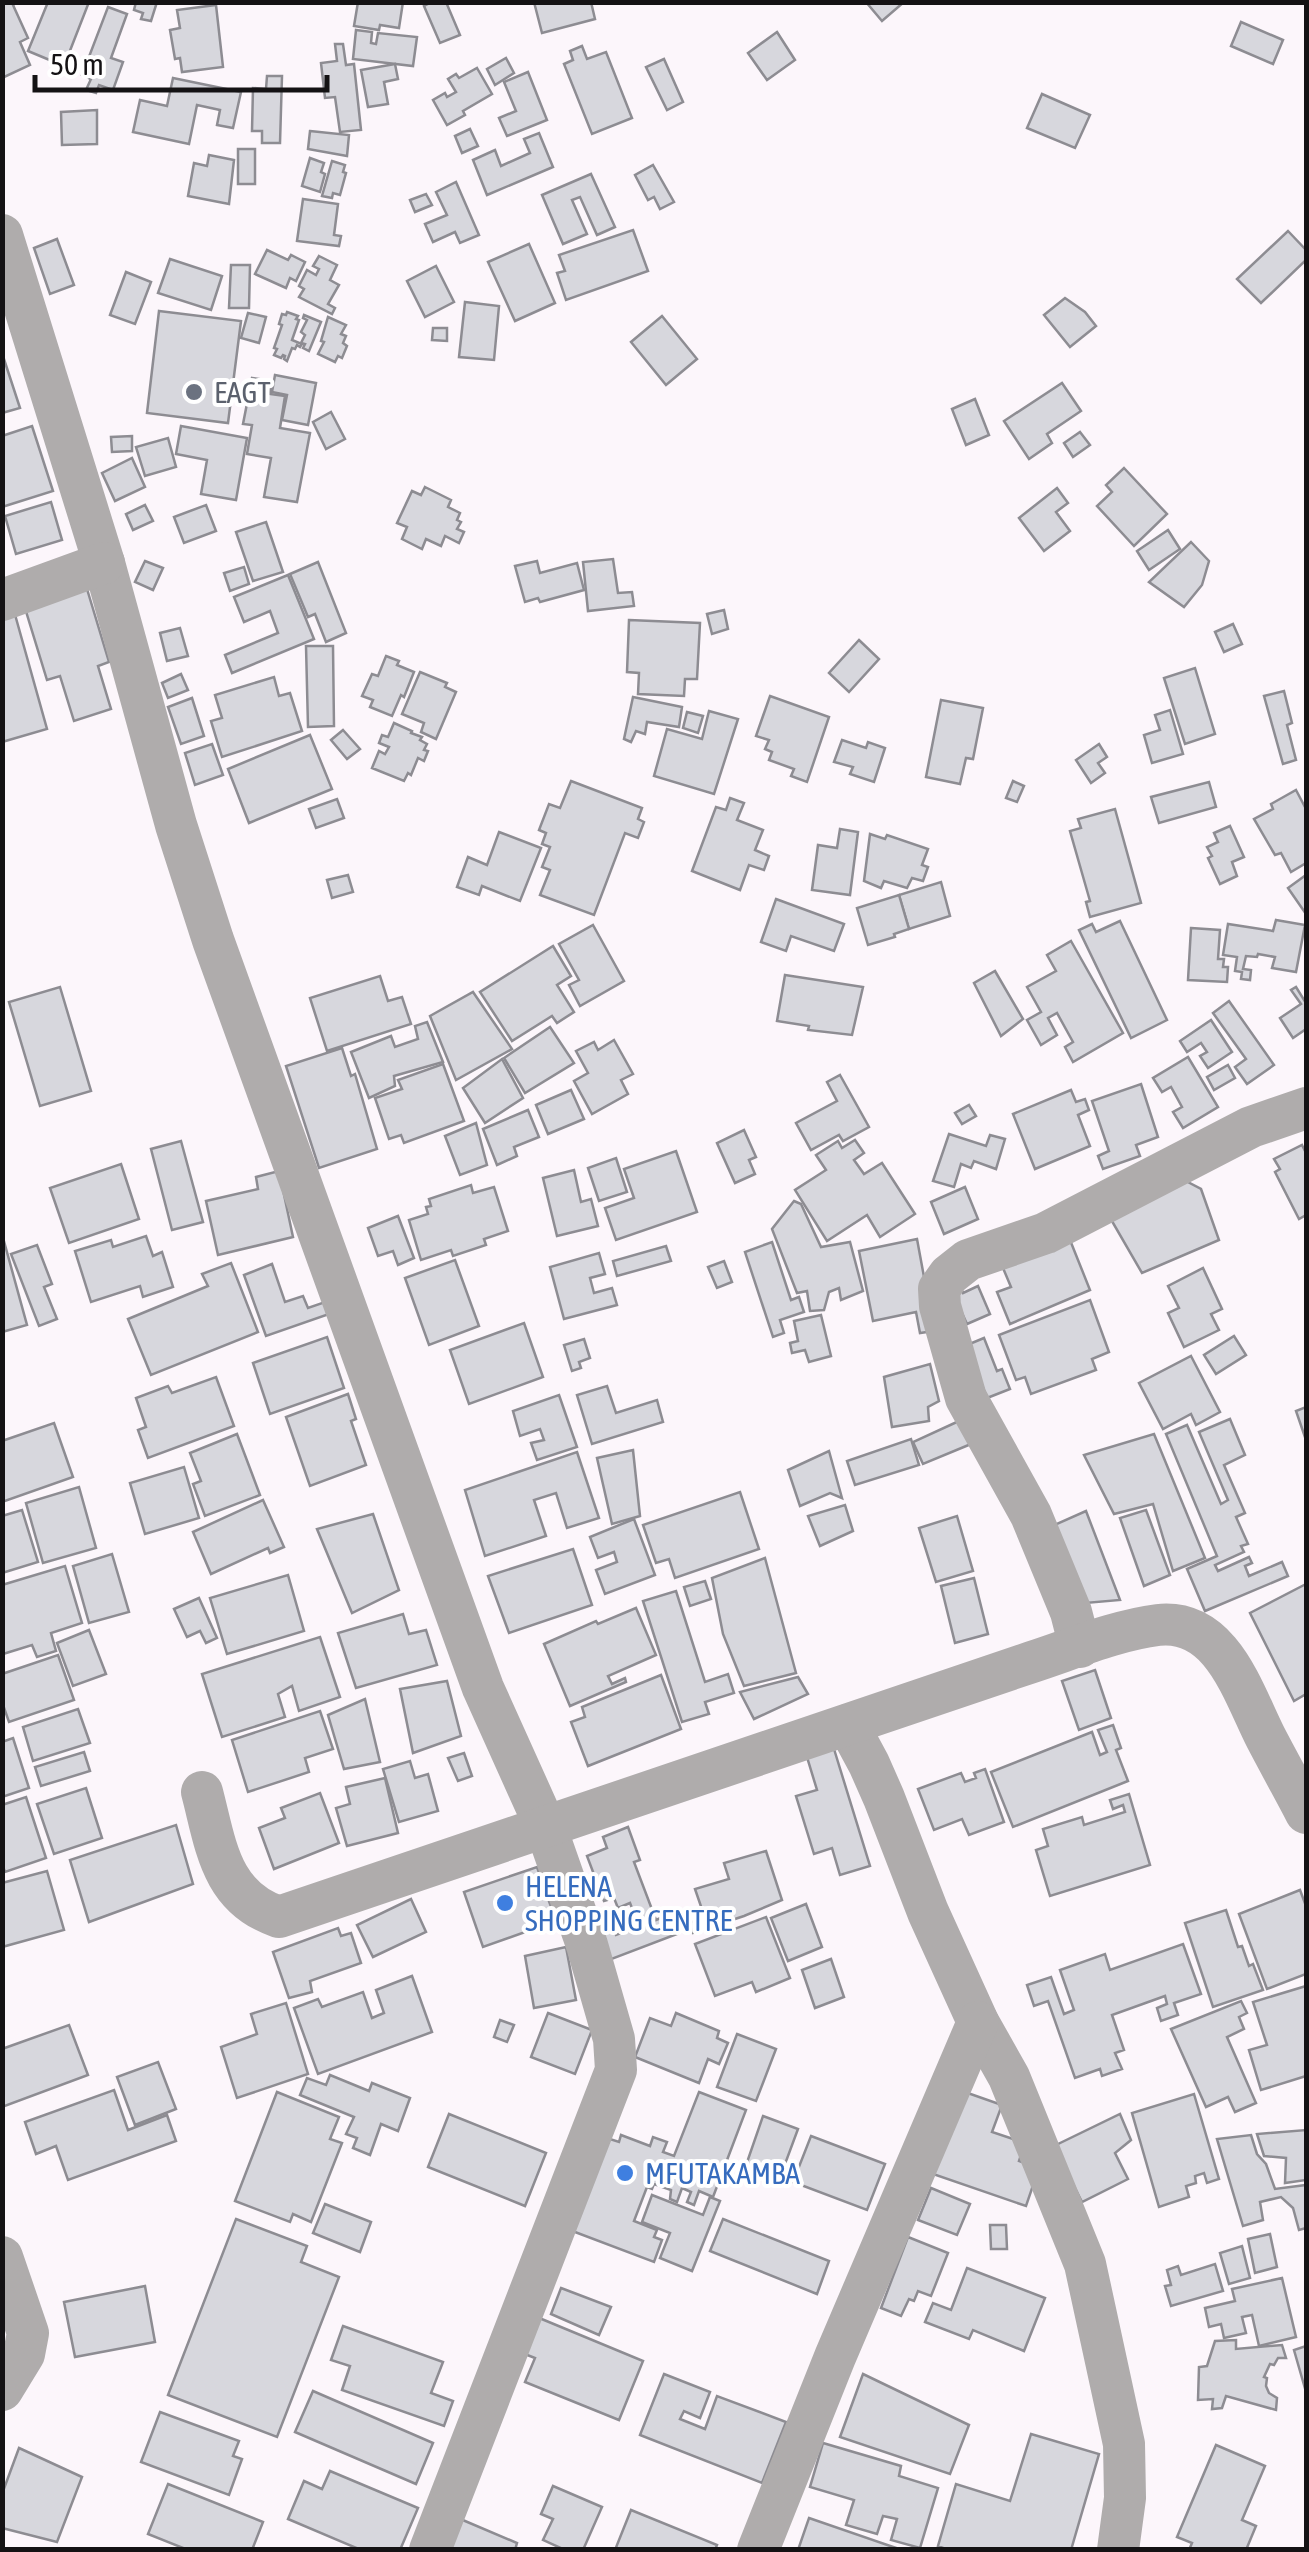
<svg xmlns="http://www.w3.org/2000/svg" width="1309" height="2552" viewBox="0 0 1309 2552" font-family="'Asap Condensed',sans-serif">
	<rect width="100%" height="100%" fill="#fcf6fb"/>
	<g fill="#d7d7dd" stroke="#8d8c92" stroke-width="2.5">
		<polygon points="2,2 18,2 13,5 28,38 20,42 30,65 2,78"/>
		<polygon points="48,2 89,2 64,66 28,51"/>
		<polygon points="136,2 157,2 151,21 141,19 143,13 134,10"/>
		<polygon points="358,2 403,2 399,28 380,25 379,30 354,26"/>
		<polygon points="432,2 446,2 460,35 440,43 424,6"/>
		<polygon points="534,2 591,2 595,19 542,33"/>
		<polygon points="866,2 904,2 882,21"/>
		<polygon points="216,5 223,67 182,72 180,58 175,59 170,30 180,28 177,10"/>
		<polygon points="108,7 127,14 111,58 123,62 113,90 99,85 96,93 86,90 91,79 82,75"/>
		<polygon points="1241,22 1283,40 1273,64 1231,46"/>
		<polygon points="356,30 372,32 371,43 376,44 378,33 417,37 413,66 353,59"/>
		<polygon points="777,32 795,60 767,80 748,53"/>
		<polygon points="335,44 343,44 346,65 354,64 361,130 340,132 335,97 325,98 321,63 337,61"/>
		<polygon points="582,46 587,59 606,52 632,118 592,134 564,64 573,60 570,51"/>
		<polygon points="506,58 514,73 495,85 487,69"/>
		<polygon points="664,59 683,102 667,110 646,67"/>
		<polygon points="395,64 398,79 384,82 388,104 368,107 361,70"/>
		<polygon points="477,68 492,94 463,111 465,115 447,125 433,100 445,93 447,97 456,92 448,79 456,74 459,78"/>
		<polygon points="528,72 547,120 507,136 499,118 516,111 504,82"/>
		<polygon points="267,76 282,76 280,143 262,143 262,131 252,131 253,88 266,89"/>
		<polygon points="173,78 241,92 233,128 217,125 220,110 197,105 189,144 133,132 140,100 167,106"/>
		<polygon points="1042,94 1090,115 1075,148 1027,128"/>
		<polygon points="97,110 97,144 62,145 61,112"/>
		<polygon points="470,129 478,146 462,153 455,136"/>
		<polygon points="310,131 349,135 347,156 308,149"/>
		<polygon points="539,133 553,167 487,195 473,160 495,150 501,166 530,153 524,139"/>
		<rect x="238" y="149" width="17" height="35"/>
		<polygon points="209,155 234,160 229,204 188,196 194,163 207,166"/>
		<polygon points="310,158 324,163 321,172 325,174 320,192 302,186"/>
		<polygon points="332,161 345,165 343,172 346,173 340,195 333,193 332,198 322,196"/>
		<polygon points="653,165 674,202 660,209 654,197 648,200 635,175"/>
		<polygon points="591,174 615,227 597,235 580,197 572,200 587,234 563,244 542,195"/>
		<polygon points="456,182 479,235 460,243 455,232 433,242 425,224 447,215 436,192"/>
		<polygon points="426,194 432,205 415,212 410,200"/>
		<polygon points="303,199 338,204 334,235 341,236 339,246 297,241"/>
		<polygon points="633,230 648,271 566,300 557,273 565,271 559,255"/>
		<polygon points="1288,231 1306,250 1306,260 1261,303 1237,279"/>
		<polygon points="57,239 74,285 50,294 34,248"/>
		<polygon points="529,244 555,303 515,321 488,262"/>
		<polygon points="267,250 288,260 291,255 305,262 296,281 290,278 286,288 255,274"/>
		<polygon points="319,256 337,265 330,280 339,285 328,304 335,308 332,314 299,297 304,289 299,286 307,270 316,275 319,269 313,266"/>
		<polygon points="170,259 222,276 211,310 158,293"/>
		<polygon points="231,265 250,265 249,308 229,308"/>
		<polygon points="436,266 454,302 425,317 407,281"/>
		<polygon points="126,272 151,282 135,324 110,315"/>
		<polygon points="1065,298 1085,312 1096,326 1070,347 1044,315"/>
		<polygon points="465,302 499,306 494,360 459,357"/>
		<polygon points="159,311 241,321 228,423 147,413"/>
		<polygon points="287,312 298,316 296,319 299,320 292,340 302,344 300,347 297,345 295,349 292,348 287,361 284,359 285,356 283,355 281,358 274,355 277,349 274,348 282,325 279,324 282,314 286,315"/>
		<polygon points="248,313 266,317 259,343 241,338"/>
		<polygon points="304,315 321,322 309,351 303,348 305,344 301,343 305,335 301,332 307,320 303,318"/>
		<polygon points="662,316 697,359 666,385 631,342"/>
		<polygon points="328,317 346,325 341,334 346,336 343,343 347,346 342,358 338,356 335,362 318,354 324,342 321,341"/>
		<polygon points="433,328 447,328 447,341 432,340"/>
		<polygon points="2,353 20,408 2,413"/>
		<polygon points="275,375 316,383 308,425 282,420 287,395 272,392"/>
		<polygon points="252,378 272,381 270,394 285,396 280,428 310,433 297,502 264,497 271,458 247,454 252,425 243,424"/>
		<polygon points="1062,383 1081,411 1047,434 1052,443 1029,459 1004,421"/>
		<polygon points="975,399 989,435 966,445 952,409"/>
		<polygon points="331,412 345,439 326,449 313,422"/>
		<polygon points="32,426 53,491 2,507 2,436"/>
		<polygon points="181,426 247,438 236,500 201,494 207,460 176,454"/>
		<polygon points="1080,432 1090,445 1073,457 1064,443"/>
		<polygon points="132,436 132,451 112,452 111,437"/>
		<polygon points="168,438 176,467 145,476 136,447"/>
		<polygon points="132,458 145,487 115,501 102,473"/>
		<polygon points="1124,468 1167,514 1134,546 1097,506 1112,492 1106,485"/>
		<polygon points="425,487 451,500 448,507 460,513 457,520 461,522 457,529 464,532 459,543 445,536 441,546 426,539 422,549 402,539 407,527 397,523 412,491 421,495"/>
		<polygon points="1057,488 1068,503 1056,512 1070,531 1044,551 1019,518"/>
		<polygon points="51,502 62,540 16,554 5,516"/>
		<polygon points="145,505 153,521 133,530 126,514"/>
		<polygon points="206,505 216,531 184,543 174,517"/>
		<polygon points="266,522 283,572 253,581 236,532"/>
		<polygon points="1168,530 1180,549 1149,570 1137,551"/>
		<polygon points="1191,542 1209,561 1202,585 1184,607 1149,582"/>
		<polygon points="613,559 618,593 632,592 634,606 588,611 583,562"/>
		<polygon points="145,561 163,568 153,590 135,582"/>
		<polygon points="537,561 540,573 577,563 584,590 540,602 538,598 525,602 515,566"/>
		<polygon points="318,562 346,633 326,642 315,614 308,617 290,574"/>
		<polygon points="244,567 249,584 230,591 224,573"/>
		<polygon points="288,575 314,639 232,673 225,655 278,633 270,611 244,622 234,597"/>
		<polygon points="87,589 109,662 98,666 111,709 74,721 60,676 47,680 25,608"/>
		<polygon points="724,610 728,629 712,634 707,614"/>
		<polygon points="14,611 47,729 2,742 2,614"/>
		<polygon points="629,620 700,623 697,679 685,679 684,696 638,694 639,673 627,672"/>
		<polygon points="1233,624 1242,644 1224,652 1215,632"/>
		<polygon points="180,628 188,656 167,661 160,633"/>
		<polygon points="859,640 879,659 849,692 829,673"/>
		<polygon points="306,646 333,646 334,726 308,727"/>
		<polygon points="386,656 399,661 397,665 414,672 404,697 401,695 392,716 370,707 373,700 362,696 372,674 378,676"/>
		<polygon points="1195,668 1215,734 1185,744 1164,678"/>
		<polygon points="420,672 447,683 445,687 456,692 436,739 421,732 424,723 402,714"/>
		<polygon points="181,674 188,690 168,698 162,683"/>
		<polygon points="274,677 279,696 290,693 302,731 222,757 211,721 222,718 215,695"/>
		<polygon points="1284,691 1292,723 1287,725 1296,760 1283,764 1264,696"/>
		<polygon points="770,696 829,717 807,782 791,776 794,769 769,760 772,752 765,749 769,740 756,736"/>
		<polygon points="633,697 682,707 679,727 647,722 645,734 636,731 631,742 624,739"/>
		<polygon points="192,698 204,736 181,744 168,707"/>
		<polygon points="941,700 983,708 973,759 966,758 960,784 926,777"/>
		<polygon points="1170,710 1183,754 1152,763 1144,735 1160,730 1155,715"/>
		<polygon points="709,711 738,719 714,794 654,776 667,729 702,739"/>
		<polygon points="687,712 703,716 698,733 683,728"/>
		<polygon points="394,723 412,731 411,733 422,737 420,740 427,744 424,750 428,751 424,761 418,758 411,775 408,773 404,781 372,768 379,751 385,754 389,747 379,743 382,735 388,737"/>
		<polygon points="343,730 360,749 347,759 331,740"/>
		<polygon points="310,735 332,789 249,823 228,769"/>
		<polygon points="842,740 866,748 868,742 885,748 874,782 850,774 853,767 834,762"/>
		<polygon points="212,744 223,775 195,785 185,753"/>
		<polygon points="1099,744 1107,757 1098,763 1105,773 1091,783 1076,760"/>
		<polygon points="571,781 642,808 638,819 644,822 638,838 625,833 594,915 540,895 550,870 542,867 550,847 542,844 546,833 539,830 549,804 560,808"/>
		<polygon points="1013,781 1024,786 1017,802 1006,798"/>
		<polygon points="1209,782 1216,807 1159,823 1151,797"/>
		<polygon points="1296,790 1306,809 1306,863 1291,872 1281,853 1275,855 1254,819 1273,809 1271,804"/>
		<polygon points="730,798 744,803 737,820 763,830 755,850 769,856 764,870 749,865 740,890 692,871 716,807 726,810"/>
		<polygon points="337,799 344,818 316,828 309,809"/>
		<polygon points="1115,809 1141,903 1090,917 1086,902 1090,901 1070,831 1081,828 1078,819"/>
		<polygon points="1230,826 1244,857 1232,862 1237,876 1220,884 1208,858 1212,856 1207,847 1218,842 1214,833"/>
		<polygon points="840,829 858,832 850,895 812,890 818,845 837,848"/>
		<polygon points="499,832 541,848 520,901 482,886 479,895 457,887 468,857 487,865"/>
		<polygon points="870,834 885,839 887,835 928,849 922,865 928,867 923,881 912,878 907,888 884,881 881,888 864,881"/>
		<polygon points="348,875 353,892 332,898 327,880"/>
		<polygon points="1306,875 1306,914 1288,888"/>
		<polygon points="941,882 950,916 909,929 899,895"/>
		<polygon points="899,895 909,929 894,934 895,937 868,945 857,908"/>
		<polygon points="776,899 844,924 834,951 791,936 786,951 761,942"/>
		<polygon points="1276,920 1305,925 1296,972 1272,968 1275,957 1258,954 1257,957 1246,956 1243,969 1251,970 1250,980 1241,979 1242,972 1235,971 1237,957 1223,955 1228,924 1273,931"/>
		<polygon points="1120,921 1167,1020 1131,1038 1079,930 1092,924 1096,932"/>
		<polygon points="593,925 624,981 580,1006 569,985 579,980 559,944"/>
		<polygon points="1191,928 1220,930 1218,959 1224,959 1223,967 1228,967 1227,982 1188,980"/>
		<polygon points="1071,941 1123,1033 1073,1062 1065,1047 1073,1042 1057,1013 1048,1018 1057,1035 1041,1045 1027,1020 1041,1012 1027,987 1056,971 1047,955"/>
		<polygon points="553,946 571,976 557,985 574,1012 557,1023 552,1016 512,1041 480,992"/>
		<polygon points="995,971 1023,1019 1001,1036 974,983"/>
		<polygon points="785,975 863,987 852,1035 808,1030 809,1026 777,1021"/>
		<polygon points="380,976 388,1001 402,997 411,1024 327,1051 310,998"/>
		<polygon points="60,987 91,1091 40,1106 9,1002"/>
		<polygon points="1296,987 1306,1003 1306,1029 1293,1038 1280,1018 1301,1004 1291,990"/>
		<polygon points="473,992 512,1049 456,1080 430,1016"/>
		<polygon points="1229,1001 1274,1065 1247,1084 1235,1067 1246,1059 1213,1013"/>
		<polygon points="1211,1020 1232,1052 1208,1068 1200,1056 1207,1052 1201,1043 1187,1052 1180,1041"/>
		<polygon points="427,1022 443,1062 394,1076 395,1086 369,1098 351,1052 391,1036 395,1047 418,1039 415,1026"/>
		<polygon points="550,1027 574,1063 525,1093 504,1058"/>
		<polygon points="614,1040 633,1074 621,1080 628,1094 592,1114 574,1081 588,1073 576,1051 594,1042 598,1050"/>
		<polygon points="342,1048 351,1076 355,1074 377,1149 319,1168 286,1066"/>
		<polygon points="1188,1057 1218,1107 1183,1128 1173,1112 1182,1107 1171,1087 1162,1092 1153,1078"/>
		<polygon points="502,1059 523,1098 485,1123 463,1088"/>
		<polygon points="443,1064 464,1121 404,1143 401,1135 389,1139 375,1098 402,1089 398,1080"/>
		<polygon points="1228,1065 1235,1078 1214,1090 1207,1077"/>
		<polygon points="840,1075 869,1127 843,1141 839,1135 811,1150 796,1123 837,1101 827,1082"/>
		<polygon points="1141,1084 1158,1137 1136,1145 1140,1156 1103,1169 1098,1156 1109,1151 1092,1101"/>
		<polygon points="571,1090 584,1119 548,1134 536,1105"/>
		<polygon points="1071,1090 1076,1102 1085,1099 1089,1110 1078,1115 1090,1146 1035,1169 1013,1114"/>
		<polygon points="969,1105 976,1116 962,1124 955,1113"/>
		<polygon points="528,1110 539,1137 514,1147 517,1156 497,1165 483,1129"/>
		<polygon points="476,1123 487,1165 460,1175 445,1136"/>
		<polygon points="744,1130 756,1157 749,1160 755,1174 735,1183 717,1143"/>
		<polygon points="949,1134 986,1146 990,1135 1005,1139 996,1169 974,1161 971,1168 961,1164 954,1187 933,1181"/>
		<polygon points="855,1140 864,1153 854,1160 864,1174 882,1163 915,1214 880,1237 867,1215 827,1241 795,1190 826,1170 816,1155 838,1141 842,1148"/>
		<polygon points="181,1141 203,1222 172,1230 151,1149"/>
		<polygon points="1302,1145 1306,1153 1306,1215 1299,1219 1275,1172 1280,1169 1274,1159"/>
		<polygon points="676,1151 697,1212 616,1240 605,1208 634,1198 624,1169"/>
		<polygon points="616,1158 627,1192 599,1201 588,1168"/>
		<polygon points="121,1164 139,1219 69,1243 50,1188"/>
		<polygon points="574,1170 581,1202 591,1199 598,1226 557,1236 543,1178"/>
		<polygon points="279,1171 293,1237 218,1255 206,1201 258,1189 256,1177"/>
		<polygon points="1184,1180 1201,1189 1219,1240 1142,1273 1109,1216"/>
		<polygon points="471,1185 473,1193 494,1187 508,1231 484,1239 486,1245 453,1256 451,1250 421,1260 409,1220 428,1214 426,1207 431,1206 429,1199"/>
		<polygon points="965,1187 978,1219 944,1234 931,1202"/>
		<polygon points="794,1201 801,1204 821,1247 850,1242 863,1291 841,1300 839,1288 829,1292 824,1310 810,1311 807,1291 797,1293 772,1229"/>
		<polygon points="398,1216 414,1258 398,1265 393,1251 378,1256 368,1228"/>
		<polygon points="2,1234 27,1325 2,1332"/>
		<polygon points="146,1236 153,1256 162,1252 173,1287 143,1297 140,1286 91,1302 75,1251 111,1240 113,1247"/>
		<polygon points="917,1239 934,1331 920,1333 916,1312 873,1321 859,1251"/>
		<polygon points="1070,1240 1090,1290 1010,1324 997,1292 1011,1287 1003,1268"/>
		<polygon points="772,1242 791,1300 799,1297 804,1312 780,1320 784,1333 773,1337 745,1252"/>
		<polygon points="37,1245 52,1284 44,1287 57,1319 39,1326 11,1254"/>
		<polygon points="666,1246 671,1261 617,1276 613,1261"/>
		<polygon points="599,1253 605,1274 590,1278 594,1293 612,1288 617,1305 564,1319 550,1267"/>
		<polygon points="455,1260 479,1326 429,1345 405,1278"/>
		<polygon points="724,1261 732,1282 717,1288 708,1267"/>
		<polygon points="231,1263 258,1332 151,1375 128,1319 208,1286 202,1274"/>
		<polygon points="272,1264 285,1302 303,1296 308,1308 328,1301 332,1313 266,1336 244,1275"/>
		<polygon points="1203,1268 1222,1309 1211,1314 1219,1330 1184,1347 1168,1313 1179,1308 1168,1286"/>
		<polygon points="978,1286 990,1314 967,1324 952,1291 960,1287 963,1293"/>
		<polygon points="1090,1300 1109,1352 1092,1359 1096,1370 1031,1394 1025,1377 1016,1380 999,1335"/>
		<polygon points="821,1315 831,1356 809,1362 805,1350 792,1353 790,1343 798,1341 794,1321"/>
		<polygon points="524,1323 543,1377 469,1404 450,1350"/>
		<polygon points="1234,1336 1246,1355 1216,1374 1204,1355"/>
		<polygon points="327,1337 344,1388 270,1414 253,1363"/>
		<polygon points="984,1338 997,1371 1002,1369 1010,1389 987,1398 967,1345"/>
		<polygon points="584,1339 590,1358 579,1362 581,1368 572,1371 564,1345"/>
		<polygon points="1191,1356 1220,1412 1196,1425 1191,1414 1163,1429 1139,1383"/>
		<polygon points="930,1364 939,1401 928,1407 929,1421 892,1427 884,1377"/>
		<polygon points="216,1377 234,1426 148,1458 138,1430 146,1427 136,1398 168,1386 172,1393"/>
		<polygon points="607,1386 616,1413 657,1400 663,1422 592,1444 577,1395"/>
		<polygon points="348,1394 356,1419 351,1421 366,1465 310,1486 286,1417"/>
		<polygon points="559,1395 577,1447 537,1460 531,1443 544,1440 540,1429 520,1436 513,1411"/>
		<polygon points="1306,1407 1306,1440 1296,1411"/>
		<polygon points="1230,1419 1245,1455 1224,1465 1245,1513 1236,1517 1248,1544 1241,1546 1244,1552 1215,1565 1218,1571 1249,1557 1252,1563 1245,1566 1249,1576 1282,1562 1288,1576 1205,1611 1187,1569 1217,1556 1166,1434 1187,1425 1221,1504 1228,1500 1199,1432"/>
		<polygon points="959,1421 971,1444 923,1464 913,1442"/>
		<polygon points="54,1423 73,1477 2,1502 2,1441"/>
		<polygon points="237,1434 260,1495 205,1516 193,1484 201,1481 190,1453"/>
		<polygon points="1154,1434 1205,1558 1173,1571 1153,1504 1114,1514 1084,1455"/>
		<polygon points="911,1439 919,1465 855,1485 847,1461"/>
		<polygon points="633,1450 640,1516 612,1524 597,1458"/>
		<polygon points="829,1451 842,1498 830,1493 800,1506 788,1470"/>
		<polygon points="577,1452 599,1518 567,1528 556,1493 534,1500 546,1536 485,1556 465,1490"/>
		<polygon points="184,1467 199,1518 145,1534 130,1483"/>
		<polygon points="79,1487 96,1548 43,1563 26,1503"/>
		<polygon points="740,1492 759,1549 675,1578 669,1559 656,1563 643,1525"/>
		<polygon points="263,1500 284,1547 270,1553 268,1548 211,1574 193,1532"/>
		<polygon points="845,1505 853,1531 820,1546 808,1516"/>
		<polygon points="22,1510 38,1562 2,1573 2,1516"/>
		<polygon points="1146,1510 1170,1575 1144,1586 1120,1518"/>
		<polygon points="1086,1511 1120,1600 1074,1604 1050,1527"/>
		<polygon points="373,1514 399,1590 352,1613 317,1529"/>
		<polygon points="957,1516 973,1571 936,1582 919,1528"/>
		<polygon points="634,1519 655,1575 605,1594 596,1570 617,1562 614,1552 598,1558 590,1537"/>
		<polygon points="573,1549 592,1605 509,1633 488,1576"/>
		<polygon points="112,1554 129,1612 89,1623 73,1566"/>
		<polygon points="765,1558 796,1673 744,1686 723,1634 712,1578"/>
		<polygon points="65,1566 82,1623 51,1633 56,1651 37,1657 32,1645 3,1654 2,1585"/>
		<polygon points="288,1575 304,1631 227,1654 210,1598"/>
		<polygon points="974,1578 988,1634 955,1643 941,1586"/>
		<polygon points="705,1581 711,1599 690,1606 684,1587"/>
		<polygon points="1306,1584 1306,1694 1294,1701 1250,1613"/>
		<polygon points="676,1591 705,1682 728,1674 734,1693 705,1702 709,1714 682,1722 643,1601"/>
		<polygon points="199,1598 217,1638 206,1643 200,1631 187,1637 174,1609"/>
		<polygon points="636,1608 656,1655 608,1676 612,1684 625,1678 626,1682 570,1706 544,1644 596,1621 598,1624"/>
		<polygon points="403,1614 409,1634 426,1630 437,1665 356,1688 338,1633"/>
		<polygon points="89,1630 106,1674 73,1686 57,1643"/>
		<polygon points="320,1637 340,1697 299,1711 292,1686 278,1694 285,1717 222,1737 202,1674"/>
		<polygon points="58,1655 74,1700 9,1722 2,1702 2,1674"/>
		<polygon points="1095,1670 1111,1718 1079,1730 1062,1681"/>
		<polygon points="661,1675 681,1729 588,1766 571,1722 585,1717 582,1707"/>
		<polygon points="798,1677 808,1694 754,1719 740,1692"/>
		<polygon points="447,1681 461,1736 413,1753 400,1689"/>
		<polygon points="365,1699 380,1762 344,1769 328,1715"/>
		<polygon points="78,1709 90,1743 33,1761 23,1727"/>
		<polygon points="320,1711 333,1749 305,1758 309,1772 248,1792 232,1740"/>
		<polygon points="1113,1725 1121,1748 1116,1750 1128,1781 1013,1827 991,1772 1092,1732 1100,1755 1107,1752 1098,1730"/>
		<polygon points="13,1738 29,1788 2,1797 2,1742"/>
		<polygon points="834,1749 870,1866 840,1875 832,1848 814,1854 796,1796 817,1790 807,1757"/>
		<polygon points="84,1752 90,1771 41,1786 35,1767"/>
		<polygon points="464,1753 472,1776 458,1781 448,1758"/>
		<polygon points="410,1761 415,1778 428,1774 438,1811 399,1822 383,1769"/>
		<polygon points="985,1769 1004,1822 969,1835 962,1819 934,1830 918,1789 961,1773 965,1782 976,1778 974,1773"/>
		<polygon points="385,1778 398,1833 347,1846 336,1808 350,1804 346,1787"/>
		<polygon points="86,1788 102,1838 54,1854 37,1804"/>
		<polygon points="320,1793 339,1843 274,1869 259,1828 285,1818 281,1808"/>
		<polygon points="1129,1794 1150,1865 1050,1896 1036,1850 1048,1846 1043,1829 1082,1817 1084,1825 1125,1812 1123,1805 1113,1809 1110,1800"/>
		<polygon points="26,1797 46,1858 5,1872 2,1864 2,1805"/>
		<polygon points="176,1825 193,1884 89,1922 70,1860"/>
		<polygon points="628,1827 640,1860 634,1862 656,1920 670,1914 677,1934 609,1960 598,1929 611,1924 616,1935 639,1926 630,1903 618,1908 614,1898 604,1901 587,1856 607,1848 603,1837"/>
		<polygon points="766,1851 782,1900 744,1916 693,1933 689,1923 705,1918 695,1889 729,1879 724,1863"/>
		<polygon points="537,1867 556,1921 483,1947 464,1892"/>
		<polygon points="47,1871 64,1930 2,1947 2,1883"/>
		<polygon points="1300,1890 1306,1906 1306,1974 1267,1989 1239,1914"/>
		<polygon points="411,1899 426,1932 373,1957 357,1925"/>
		<polygon points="806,1904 822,1947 788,1961 771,1918"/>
		<polygon points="1226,1910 1238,1947 1242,1946 1249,1966 1253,1964 1263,1990 1213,2007 1185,1923"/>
		<polygon points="766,1917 790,1978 756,1992 752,1982 715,1996 695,1944"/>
		<polygon points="338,1928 341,1936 351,1933 361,1963 310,1981 312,1992 289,1998 273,1952"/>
		<polygon points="1183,1944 1201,1994 1174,2003 1178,2015 1161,2021 1157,2008 1167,2004 1165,1996 1112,2015 1124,2050 1115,2053 1122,2069 1102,2076 1100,2069 1075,2078 1048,2001 1034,2006 1027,1985 1051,1977 1064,2014 1074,2010 1060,1970 1105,1954 1110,1970"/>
		<polygon points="566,1947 576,2000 534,2008 525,1956"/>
		<polygon points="831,1959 844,1997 815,2008 802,1970"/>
		<polygon points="412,1976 432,2032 318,2074 294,2008 318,1999 322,2007 363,1992 372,2018 384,2013 376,1990"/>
		<polygon points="1306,1986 1306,2076 1261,2090 1249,2050 1267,2045 1253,2002"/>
		<polygon points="1241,2001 1247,2013 1239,2017 1244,2029 1227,2037 1256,2103 1235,2112 1228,2097 1206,2107 1171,2029"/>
		<polygon points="286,2003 308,2074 237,2098 221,2047 257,2034 251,2014"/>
		<polygon points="548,2013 592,2030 575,2074 531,2057"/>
		<polygon points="676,2013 719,2031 717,2038 728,2043 719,2064 708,2059 699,2083 635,2057 650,2018 671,2026"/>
		<polygon points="500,2020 514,2025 507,2042 494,2037"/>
		<polygon points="69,2025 88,2075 2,2107 2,2049"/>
		<polygon points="737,2034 776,2049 756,2101 717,2087"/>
		<polygon points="158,2062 176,2109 135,2125 117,2077"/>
		<polygon points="330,2075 369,2091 372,2083 410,2098 398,2131 381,2124 370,2155 353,2148 357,2138 346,2134 354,2117 300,2095 307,2078 326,2085"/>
		<polygon points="114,2090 128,2130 167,2115 176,2141 68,2180 56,2146 36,2154 25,2122"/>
		<polygon points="962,2091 1002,2105 992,2132 1025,2143 1019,2161 1039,2168 1026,2206 933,2174"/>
		<polygon points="277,2092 339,2117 330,2139 342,2143 311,2222 293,2214 290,2222 235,2201"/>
		<polygon points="699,2092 746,2110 713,2197 699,2191 694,2205 687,2202 691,2192 682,2188 677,2202 670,2199 671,2190 654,2184 652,2189 647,2187 634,2221 657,2230 654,2237 662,2240 654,2262 567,2229 610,2139 619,2142 621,2135 650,2146 653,2137 667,2142 663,2152 674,2156"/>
		<polygon points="1194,2094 1219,2179 1207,2183 1204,2173 1195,2176 1196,2183 1186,2186 1189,2197 1159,2207 1132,2113"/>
		<polygon points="449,2114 546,2153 525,2206 428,2167"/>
		<polygon points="1120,2114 1131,2140 1115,2153 1128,2179 1082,2202 1054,2146"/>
		<polygon points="763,2116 798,2129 778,2183 744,2171"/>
		<polygon points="1306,2130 1306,2180 1285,2183 1286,2158 1264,2156 1257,2134"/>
		<polygon points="1251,2135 1257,2154 1266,2164 1275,2189 1306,2185 1306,2228 1299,2230 1293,2208 1281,2197 1260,2202 1263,2220 1243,2226 1217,2139"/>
		<polygon points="811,2136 885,2164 867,2210 793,2182"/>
		<polygon points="931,2188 970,2204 957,2235 918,2220"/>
		<polygon points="652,2195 703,2215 710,2197 720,2201 692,2271 660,2258 670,2233 642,2222"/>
		<polygon points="325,2204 371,2222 360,2252 313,2233"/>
		<polygon points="236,2219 307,2246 301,2262 339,2277 277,2437 168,2395"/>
		<polygon points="723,2219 829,2261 817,2294 710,2251"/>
		<polygon points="990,2225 1006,2225 1007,2249 991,2249"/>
		<polygon points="1270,2234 1277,2267 1255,2273 1248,2239"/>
		<polygon points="908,2237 948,2253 931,2296 918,2291 914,2301 909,2299 901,2316 881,2308"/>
		<polygon points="1242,2246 1250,2278 1229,2284 1220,2253"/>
		<polygon points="1215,2264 1223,2291 1171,2306 1165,2286 1171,2285 1167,2270 1178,2266 1181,2275"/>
		<polygon points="967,2268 1045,2298 1024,2351 973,2330 969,2339 925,2322 933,2303 951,2310"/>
		<polygon points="1282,2278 1296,2337 1259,2346 1252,2315 1242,2317 1246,2333 1224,2338 1221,2324 1209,2327 1205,2308 1235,2301 1232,2289"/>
		<polygon points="145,2286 155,2342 75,2357 64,2302"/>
		<polygon points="561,2288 611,2307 599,2335 551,2314"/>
		<polygon points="532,2315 643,2361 619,2420 525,2382 535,2358 517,2351"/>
		<polygon points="343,2326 443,2362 431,2393 453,2401 444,2426 342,2390 350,2366 331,2360"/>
		<polygon points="1236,2340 1236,2349 1282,2345 1286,2358 1278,2358 1274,2365 1270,2364 1264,2377 1267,2378 1266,2386 1269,2393 1277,2398 1276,2410 1226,2396 1222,2408 1212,2409 1213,2399 1198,2400 1199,2367 1207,2366 1215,2341"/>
		<polygon points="1306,2346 1306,2392 1294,2350"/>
		<polygon points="664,2374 710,2392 700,2418 684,2411 680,2419 705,2429 717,2396 786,2422 762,2483 640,2435"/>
		<polygon points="863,2374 969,2425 950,2474 840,2437"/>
		<polygon points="313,2391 433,2443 416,2484 295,2432"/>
		<polygon points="160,2412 239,2441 233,2456 242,2459 229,2495 141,2462"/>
		<polygon points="1031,2434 1099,2454 1071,2550 948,2550 938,2546 956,2484 1010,2501"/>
		<polygon points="823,2443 901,2466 899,2476 938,2488 920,2548 891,2540 897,2519 883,2516 877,2534 846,2525 854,2500 810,2487"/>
		<polygon points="1216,2445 1265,2466 1242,2520 1256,2526 1246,2550 1189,2550 1192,2543 1177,2537"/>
		<polygon points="19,2448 82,2477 57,2542 2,2528 2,2494"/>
		<polygon points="330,2471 418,2508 400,2550 361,2550 288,2519 304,2481 322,2489"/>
		<polygon points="168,2484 263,2522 252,2550 188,2550 148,2534"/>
		<polygon points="553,2486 602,2507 583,2550 565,2550 543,2540 553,2519 541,2514"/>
		<polygon points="631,2510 717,2545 715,2550 615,2550"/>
		<polygon points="458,2518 517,2543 515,2550 445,2550"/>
		<polygon points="809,2518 899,2549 899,2550 798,2550"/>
	</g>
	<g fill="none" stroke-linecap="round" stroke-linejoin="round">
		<g stroke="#afacac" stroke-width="42">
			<polyline points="2,235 104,563 176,825 213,940 483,1688 546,1828 587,1945 614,2039 616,2070 430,2550"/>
			<polyline points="2,600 104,563"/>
			<polyline points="1080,1647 1071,1612 1031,1515 966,1398 940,1306 939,1289 949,1275 968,1260 1046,1233 1251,1127 1306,1108"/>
			<polyline points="848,1725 869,1764 884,1798 928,1912 978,2022 1009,2077 1085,2264 1124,2444 1125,2498 1118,2550"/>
			<path d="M202,1792C216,1845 220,1897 279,1917L1032,1662C1072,1649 1117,1630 1158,1625C1222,1618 1243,1693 1266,1738C1279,1763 1293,1788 1306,1813"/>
			<polyline points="2,2257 28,2333 24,2354 2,2390"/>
			<polyline points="758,2550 835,2357 978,2022"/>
		</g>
	</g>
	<circle fill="#6b7280" stroke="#fff" stroke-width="4" cx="194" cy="392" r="10"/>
	<g fill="#3f7fe0" stroke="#fff" stroke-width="4">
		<circle cx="505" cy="1903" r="10"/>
		<circle cx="625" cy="2173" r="10"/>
	</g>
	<g text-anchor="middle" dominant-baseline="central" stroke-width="8" stroke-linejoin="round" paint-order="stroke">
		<g font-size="30" fill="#5b616d" stroke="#fff" text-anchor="start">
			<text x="214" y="392">EAGT</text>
		</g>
		<g font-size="30" fill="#366cbe" stroke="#fff" text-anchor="start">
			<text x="525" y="1886">HELENA<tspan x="525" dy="34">SHOPPING CENTRE</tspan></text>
			<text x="645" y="2173">MFUTAKAMBA</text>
		</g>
	</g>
	<rect width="1309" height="2552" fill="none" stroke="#141214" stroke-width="10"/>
	<path d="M35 75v15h292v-15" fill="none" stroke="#141214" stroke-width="5"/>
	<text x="50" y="75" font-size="30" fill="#141214" stroke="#ffffff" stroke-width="8" paint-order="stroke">50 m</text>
</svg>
